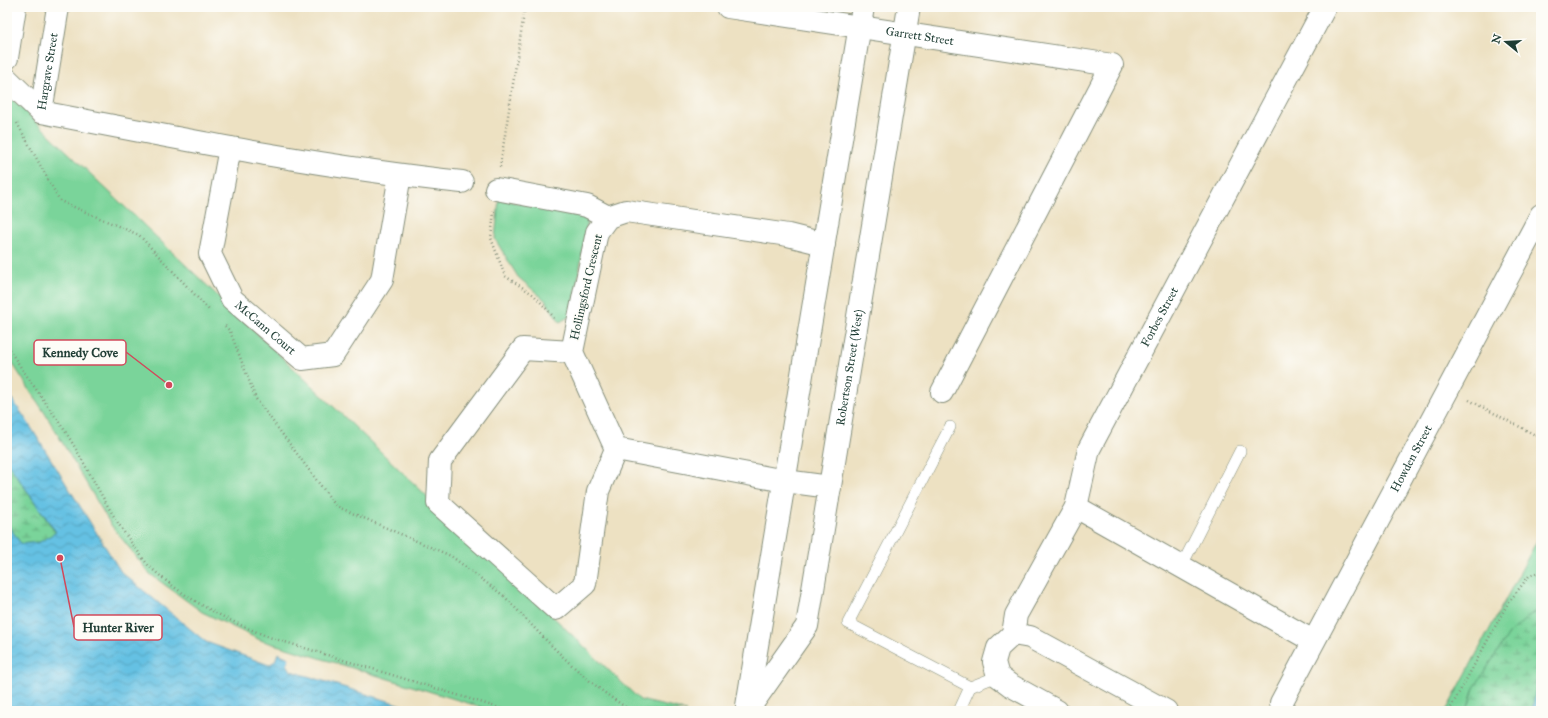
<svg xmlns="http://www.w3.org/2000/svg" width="1548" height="718" viewBox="0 0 1548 718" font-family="'IM FELL Great Primer',serif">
	<defs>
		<pattern id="wetland-marsh" width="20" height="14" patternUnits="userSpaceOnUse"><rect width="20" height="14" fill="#7ad49a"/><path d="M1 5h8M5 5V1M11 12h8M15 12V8" fill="none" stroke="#63ad7e"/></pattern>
		<pattern id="water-waves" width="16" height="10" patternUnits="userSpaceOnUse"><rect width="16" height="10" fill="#65c1e3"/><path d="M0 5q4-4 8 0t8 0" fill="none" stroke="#539eb9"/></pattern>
	</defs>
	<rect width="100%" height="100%" fill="#fdfcf7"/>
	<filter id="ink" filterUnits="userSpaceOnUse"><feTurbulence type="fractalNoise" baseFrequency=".025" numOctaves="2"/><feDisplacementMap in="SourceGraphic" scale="8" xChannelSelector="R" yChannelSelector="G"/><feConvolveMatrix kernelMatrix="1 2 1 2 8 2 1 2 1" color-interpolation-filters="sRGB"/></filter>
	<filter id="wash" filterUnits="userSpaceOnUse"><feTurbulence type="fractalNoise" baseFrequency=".012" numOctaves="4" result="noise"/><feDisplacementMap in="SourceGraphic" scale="16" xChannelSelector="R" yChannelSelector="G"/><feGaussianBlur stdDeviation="0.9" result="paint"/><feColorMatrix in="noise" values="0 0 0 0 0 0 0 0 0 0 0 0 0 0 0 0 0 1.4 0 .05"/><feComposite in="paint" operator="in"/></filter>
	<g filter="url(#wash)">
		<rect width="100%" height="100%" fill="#ede1c2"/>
		<g fill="#7ad49a" stroke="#4c8867">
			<polygon points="7,94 640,700 686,711 494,711 260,640 202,612 150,574 111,525 46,415 7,355"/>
			<polygon points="499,199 588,218 572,315 560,322 545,300 518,277 495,239"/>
			<polygon points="1541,533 1541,608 1531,614 1474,688 1467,711 1446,711"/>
		</g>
		<g fill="url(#wetland-marsh)" stroke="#4c8867">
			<polygon points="7,462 56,533 40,542 21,544 7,523"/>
			<polygon points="1541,608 1541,659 1532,711 1467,711 1474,688 1509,634 1531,614"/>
		</g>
		<g fill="url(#water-waves)" stroke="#427f8c">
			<polygon points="7,392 27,421 121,572 206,642 269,665 275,661 278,653 289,658 287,664 291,671 421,711 7,711 7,523 21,544 40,542 56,532 7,462"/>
			<polygon points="1541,659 1541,711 1532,711"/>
		</g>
	</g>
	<g filter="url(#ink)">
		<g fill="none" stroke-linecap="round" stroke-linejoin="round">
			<g stroke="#868f7b" stroke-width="12">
				<g id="lane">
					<polyline points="950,427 848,623 970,687 998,676"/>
					<polyline points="1181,567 1240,451"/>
					<polyline points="959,711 970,687"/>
				</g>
			</g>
			<g stroke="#868f7b" stroke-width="24">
				<g id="street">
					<path id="s1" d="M728,7L1112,65L942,392"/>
					<polyline points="7,58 15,7"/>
					<polyline points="7,79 41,112"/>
					<path d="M41,112C181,139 321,167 462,182"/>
					<path id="s2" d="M41,112L58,7"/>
					<path id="s3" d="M230,148L210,254L232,299L302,359L333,355L382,280L400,175"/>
					<polyline points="496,189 587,206 608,217"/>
					<polyline points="824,244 788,235 626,211 608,217 597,232 572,352 616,449 785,481 830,487"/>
					<polyline points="572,352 523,349 440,461 438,503 556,609 585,584 598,491 616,449"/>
					<polyline points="1076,507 1313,641"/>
					<path id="s4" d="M1013,634L1016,615L1076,507L1089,449L1325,7"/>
					<path id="s5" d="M1281,703L1541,215"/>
					<polyline points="747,706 863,7"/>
					<path id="s6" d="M747,711L807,626L909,7"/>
					<polyline points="1057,711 1010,685 998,676 994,662 998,648 1013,634 1030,637 1166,711"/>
				</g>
			</g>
			<g stroke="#868f7b" stroke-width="2.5" stroke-dasharray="1 3" stroke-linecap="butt">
				<polyline points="17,123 60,201 139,235 210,311"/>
				<polyline points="500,167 525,7"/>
				<polyline points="494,211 491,238 505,276 534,295 552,315 555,320"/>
				<polyline points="225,326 230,331 256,399 336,506 451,556 504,596 506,594"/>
				<path d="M7,346C25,375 46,402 65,431C89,469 107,510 133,545C139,552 144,561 150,567C186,600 224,619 269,637L509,711"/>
				<polyline points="1469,400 1541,438"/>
				<path d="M504,596C543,637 583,682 632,711"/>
				<polyline points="1449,711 1508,603 1529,576 1541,571"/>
			</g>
			<use href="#lane" stroke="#fff" stroke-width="11"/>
			<use href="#street" stroke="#fff" stroke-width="22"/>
		</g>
	</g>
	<g text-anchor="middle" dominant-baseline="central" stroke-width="3" stroke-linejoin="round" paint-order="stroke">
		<g font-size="12" fill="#1f3d34" stroke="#fdfcf7">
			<text stroke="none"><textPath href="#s1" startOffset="194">Garrett Street</textPath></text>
			<text stroke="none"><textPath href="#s2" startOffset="41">Hargrave Street</textPath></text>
			<text transform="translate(586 287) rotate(-77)">Hollingsford Crescent</text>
			<text stroke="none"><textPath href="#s4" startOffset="352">Forbes Street</textPath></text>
			<text stroke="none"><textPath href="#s3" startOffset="202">McCann Court</textPath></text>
			<text stroke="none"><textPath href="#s6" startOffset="366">Robertson Street (West)</textPath></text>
			<text stroke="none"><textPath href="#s5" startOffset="277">Howden Street</textPath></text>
		</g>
	</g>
	<path fill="none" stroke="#d1495b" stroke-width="1.5" d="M169 385L126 352M60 558L74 627"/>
	<g fill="#d1495b" stroke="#fdfcf7" stroke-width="1.5">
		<circle cx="169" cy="385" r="4"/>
		<circle cx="60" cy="558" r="4"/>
	</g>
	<g fill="#fdfcf7" stroke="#d1495b" stroke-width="1.5">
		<rect x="34" y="340" width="92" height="25" rx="4"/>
		<rect x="74" y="615" width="88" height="25" rx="4"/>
	</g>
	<g font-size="13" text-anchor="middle" font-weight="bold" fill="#1f3d34">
		<text x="80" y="357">Kennedy Cove</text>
		<text x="118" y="632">Hunter River</text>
	</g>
	<rect width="1548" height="718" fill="none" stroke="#fdfcf7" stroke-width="24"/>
	<g transform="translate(1506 42) rotate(288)" stroke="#fdfcf7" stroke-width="3" paint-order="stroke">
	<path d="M0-3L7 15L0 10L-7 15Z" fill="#1f3d34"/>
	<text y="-6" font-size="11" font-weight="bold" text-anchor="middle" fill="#1f3d34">N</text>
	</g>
</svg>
